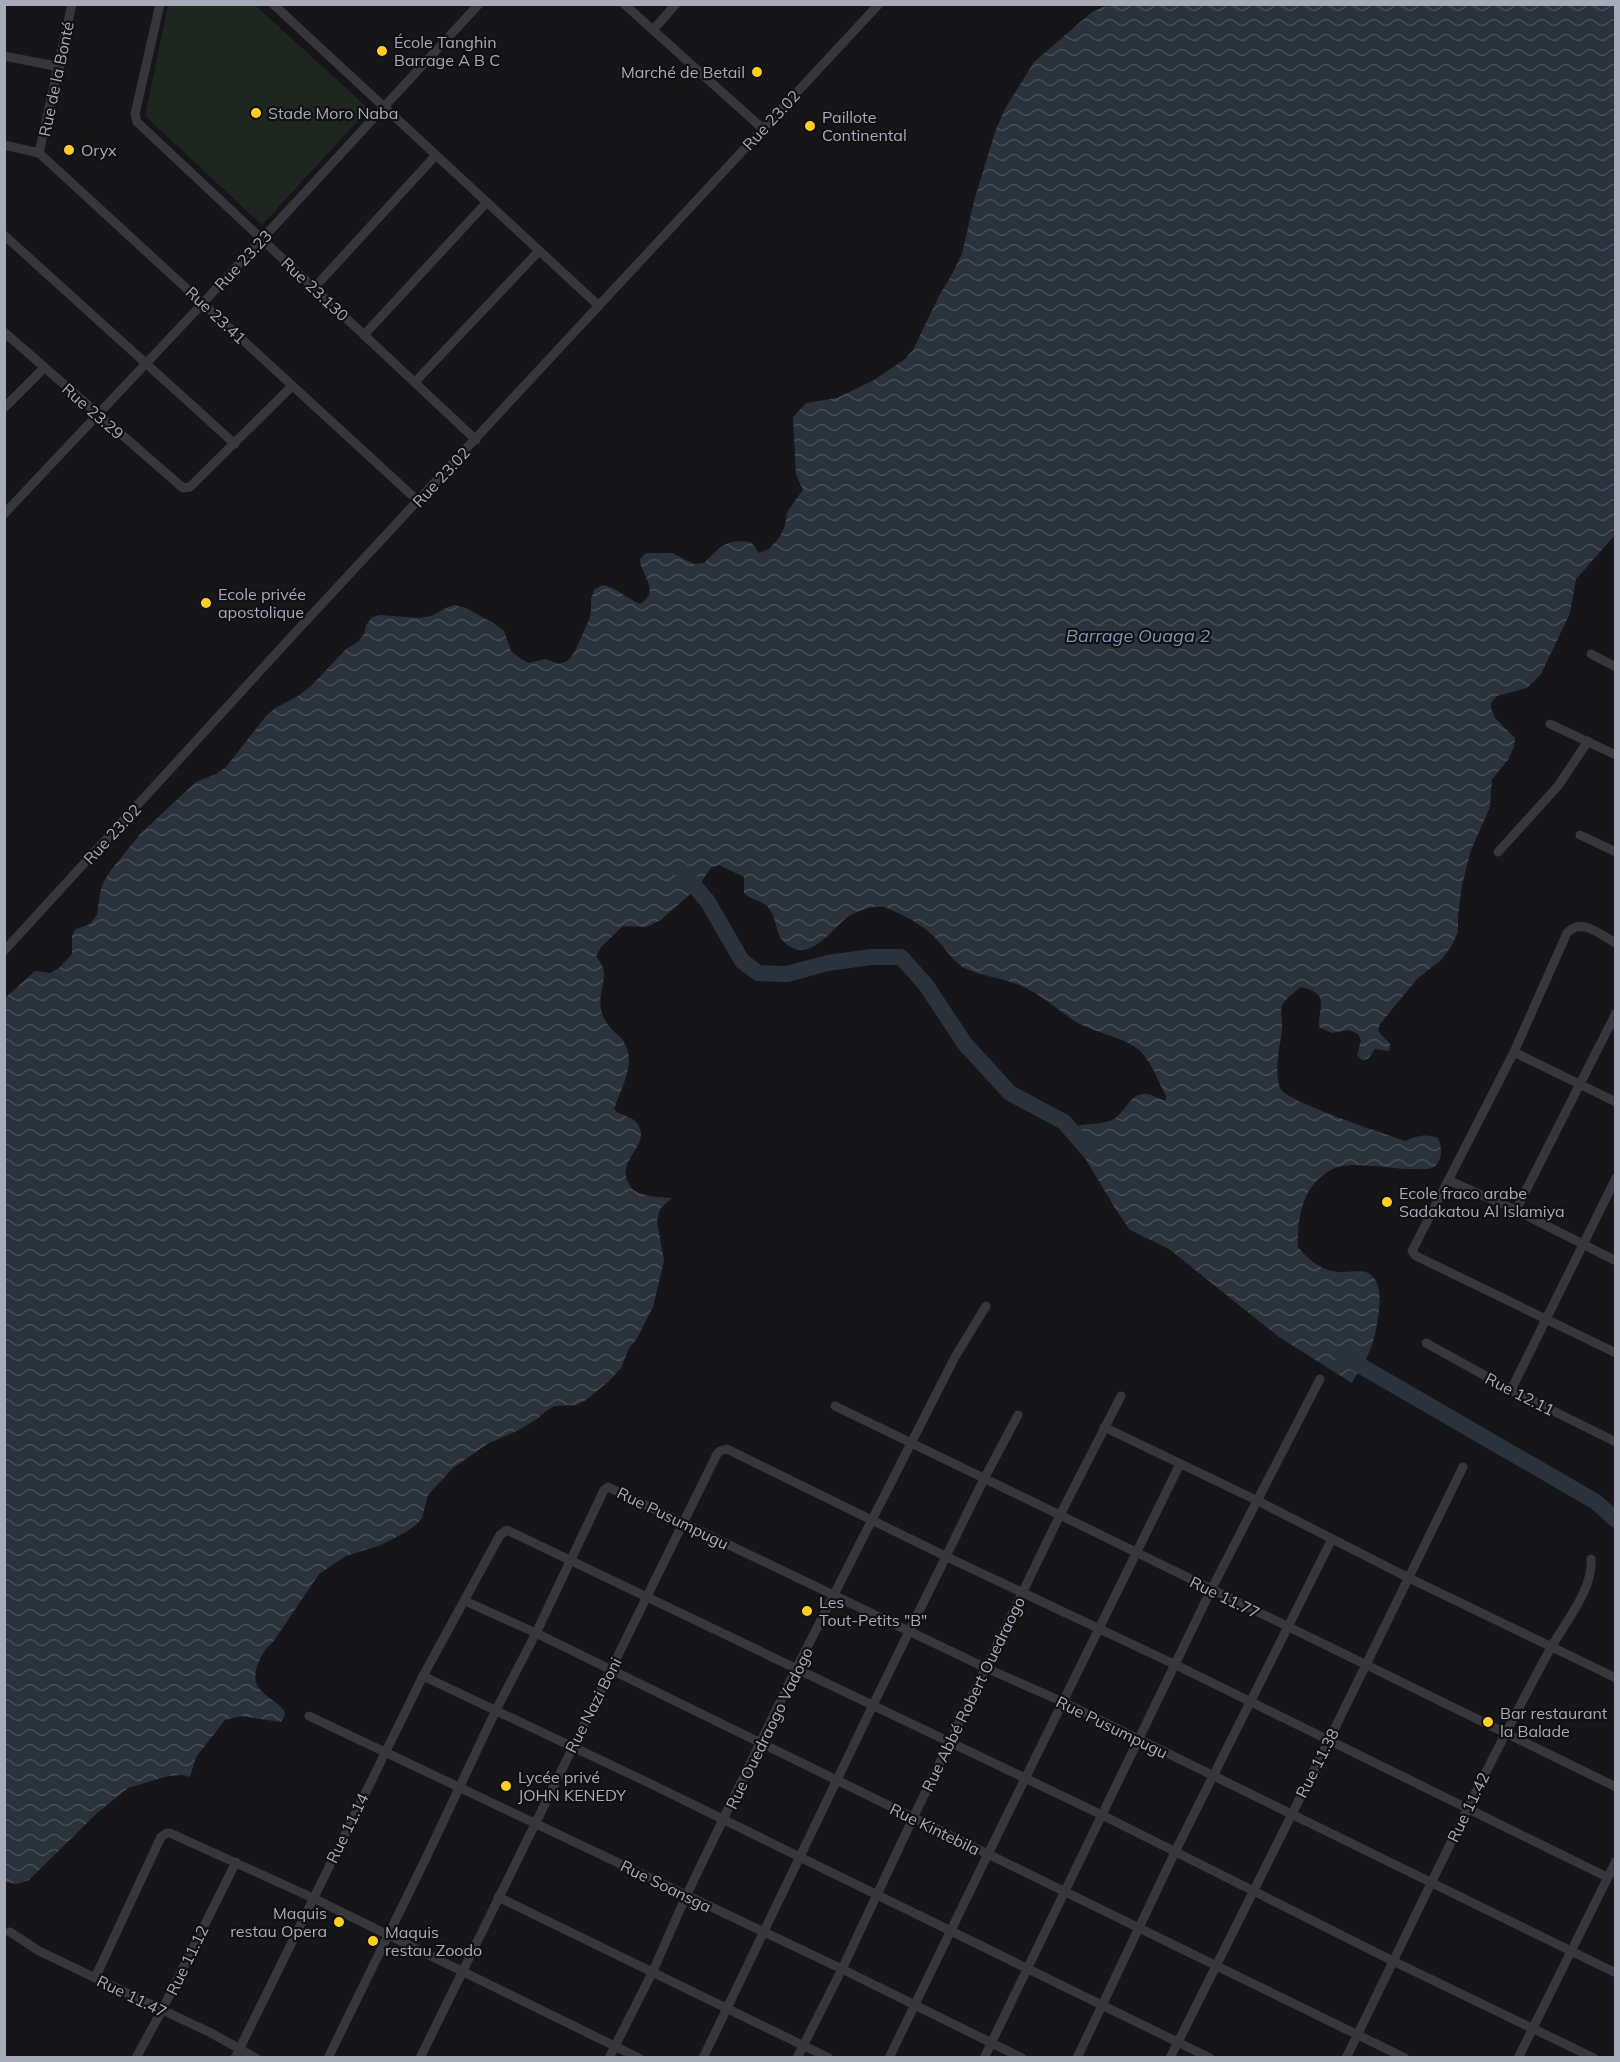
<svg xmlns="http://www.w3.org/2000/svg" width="1620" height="2062" viewBox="0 0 1620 2062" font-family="Mulish,sans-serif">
	<defs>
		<pattern id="water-waves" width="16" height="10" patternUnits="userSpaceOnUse" patternTransform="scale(1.5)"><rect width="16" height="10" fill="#2a333d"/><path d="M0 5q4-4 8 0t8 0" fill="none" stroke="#464e57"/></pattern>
	</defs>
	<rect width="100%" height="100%" fill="#161618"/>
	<polygon fill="#1d261f" points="168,5 255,5 369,109 262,225 145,116"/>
	<path fill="url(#water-waves)" d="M1129,4L1615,5V535L1576,579L1570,613L1541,674L1527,688L1497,696L1491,703V708L1495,718L1515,738L1514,747L1508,760L1492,779L1490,807L1471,850L1462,885L1458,916V932L1451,947L1441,960L1417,979L1380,1024L1378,1031L1390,1044L1389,1051L1375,1049L1368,1059L1362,1060L1357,1055L1361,1040L1358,1034L1349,1030L1332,1033L1319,1027C1318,1006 1331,994 1301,987C1270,1010 1286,1008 1281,1038C1278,1050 1275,1076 1280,1088C1286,1102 1386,1134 1405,1141C1417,1136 1425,1133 1438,1138C1442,1147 1443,1160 1434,1167C1429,1170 1421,1169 1416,1169C1395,1170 1356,1161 1338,1167C1304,1179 1297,1215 1298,1247C1311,1263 1325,1273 1345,1272C1353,1272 1360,1270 1368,1273C1388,1283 1377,1325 1373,1342C1369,1356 1359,1370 1352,1383L1279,1337L1169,1249L1130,1230L1118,1213L1074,1140L1075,1132L1080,1125C1090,1124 1105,1124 1114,1119C1124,1113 1130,1095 1143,1094C1151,1092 1157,1100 1166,1100V1096C1158,1081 1150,1057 1135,1047C1117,1035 1095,1033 1076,1022C1057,1010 1040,993 1019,985C1002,978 982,976 966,969C953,962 947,950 937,940C926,928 915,921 900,914C895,912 889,908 884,907C873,905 853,912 845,919C830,932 808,964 785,943C774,933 778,917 767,906C761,900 750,900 744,893V877L719,865L711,868L697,888L661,920L646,927L623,926L602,946L596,956C598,960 602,964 603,968C607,977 598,996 601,1009C603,1021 610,1028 619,1036C640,1057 622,1085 614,1109C620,1117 631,1115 637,1123C652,1144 619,1157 627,1180C629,1184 631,1189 635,1191C644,1197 662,1197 672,1198L660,1209L657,1221L664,1261L653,1307L636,1340L629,1348L621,1368L609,1381L586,1400L576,1405L554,1406L546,1411L537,1419L519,1430L489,1443L453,1468L428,1495L422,1518L417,1524L406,1532L381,1545L346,1556L319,1574L273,1642C262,1651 250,1673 258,1687C264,1695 277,1703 284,1710L285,1715L281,1722L241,1716L225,1720L196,1757L190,1777L183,1775L168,1776L128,1788L96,1814L29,1880L17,1884L5,1882V998L35,971L50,973L59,968L72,954V935L76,929L90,924L97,915L100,893L103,883L111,870L141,833L196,782L216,774L226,767L266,716L275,708L298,696L311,686L346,649L358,642L364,634L366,625L372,617L380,615L419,618L431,616L448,607L455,605L466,608L493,623L504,631L511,651L521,659L529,663L545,659L560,664L569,660L575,651L589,620L591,611V599L594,590L602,585C616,587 626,598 640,604C662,590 640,575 640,559L646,553H672L694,564L704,563C722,546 725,539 751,542L759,553L769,549L779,538L785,526L787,512L803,490L796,475L793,417L806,403L837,398L874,380L905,359L913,350L939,296L951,276L962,254L974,201L996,129L1006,107L1034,62L1092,12L1103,7Z"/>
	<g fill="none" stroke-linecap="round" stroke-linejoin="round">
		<g stroke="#2a333d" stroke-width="16">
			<polyline points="682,871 708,902 742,961 758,973 787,974 828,963 871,957 901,957 926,985 965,1044 1010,1093 1064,1122 1089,1151"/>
			<polyline points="1342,1355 1596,1502 1616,1520"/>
		</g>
		<g stroke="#36373d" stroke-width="9">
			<polyline points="160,4 135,114 137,122 476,440"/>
			<polyline points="273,4 599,306"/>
			<polyline points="624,4 763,129"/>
			<polyline points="653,30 676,4"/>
			<polyline points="4,56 60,67"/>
			<polyline points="4,145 39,153 418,501"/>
			<polyline points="39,153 72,4"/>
			<polyline points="4,235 235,444"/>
			<polyline points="314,288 436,155"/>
			<polyline points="4,332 183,488 190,487 292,386"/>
			<polyline points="364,335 487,202"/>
			<polyline points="415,382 539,251"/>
			<polyline points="4,408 44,368"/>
			<polyline points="4,514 203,303 479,4"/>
			<polyline points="1591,654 1616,667"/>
			<polyline points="1550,724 1616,755"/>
			<polyline points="1580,835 1616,852"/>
			<polyline points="1498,852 1558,786 1588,741"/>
			<path d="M1616,943C1600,935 1581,917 1567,933L1514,1052L1412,1251L1416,1256L1616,1353"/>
			<polyline points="4,951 292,636 879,4"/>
			<polyline points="1514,1052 1616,1102"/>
			<polyline points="1450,1181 1516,1210 1616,1261"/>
			<polyline points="1516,1210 1616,1013"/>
			<polyline points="1426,1343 1511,1390 1616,1442"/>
			<polyline points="1511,1390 1616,1178"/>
			<polyline points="835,1406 1060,1515 1616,1787"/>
			<polyline points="1104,1427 1256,1500 1409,1578 1616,1678"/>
			<polyline points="465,1601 536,1633 1405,2058"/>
			<polyline points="423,1676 649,1783 1210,2058"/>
			<polyline points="309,1716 842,1969 1022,2058"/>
			<polyline points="498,1897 829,2058"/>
			<polyline points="10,1932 39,1951 211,2033 256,2058"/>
			<polyline points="95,1978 161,1837 167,1833 170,1833 313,1898 639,2058"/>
			<polyline points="136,2058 162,2010 236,1862"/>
			<polyline points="235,2058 423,1676 500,1535 507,1530 1102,1815 1393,1961 1594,2058"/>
			<polyline points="328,2058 425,1860 496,1710 536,1633 604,1490 608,1487 986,1668 1063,1702 1616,1973"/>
			<polyline points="420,2058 717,1454 720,1451 727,1449 947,1557 1176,1665 1607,1877"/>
			<polyline points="609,2058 653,1971 686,1896 796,1669 955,1357 986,1306"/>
			<polyline points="703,2058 873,1705 984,1479 1018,1415"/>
			<polyline points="797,2058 842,1969 913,1818 1060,1515 1121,1396"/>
			<polyline points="889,2058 988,1854 1180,1464"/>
			<polyline points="984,2058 1211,1590 1320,1379"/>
			<polyline points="1077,2058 1175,1852 1332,1539"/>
			<polyline points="1170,2058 1329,1740 1463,1467"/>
			<path d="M1346,2058C1413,1922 1476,1786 1548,1653C1562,1626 1594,1590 1591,1559"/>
			<polyline points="1518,2058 1616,1861"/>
		</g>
	</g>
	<g fill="#ffce26" stroke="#111113" stroke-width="2">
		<circle cx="382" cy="51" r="6"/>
		<circle cx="757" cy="72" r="6"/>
		<circle cx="256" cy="113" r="6"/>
		<circle cx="810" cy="126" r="6"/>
		<circle cx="69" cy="150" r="6"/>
		<circle cx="206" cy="603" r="6"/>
		<circle cx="1387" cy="1202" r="6"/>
		<circle cx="807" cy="1611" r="6"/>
		<circle cx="1488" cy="1722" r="6"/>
		<circle cx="506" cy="1786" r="6"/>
		<circle cx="339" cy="1922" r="6"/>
		<circle cx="373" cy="1941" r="6"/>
	</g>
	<g text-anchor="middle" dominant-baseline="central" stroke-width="4.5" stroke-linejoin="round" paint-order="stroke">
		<g font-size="16" fill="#a6aab9" stroke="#111113" text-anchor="start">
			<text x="394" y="42">École Tanghin<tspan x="394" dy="18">Barrage A B C</tspan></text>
			<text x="745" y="72" text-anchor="end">Marché de Betail</text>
			<text x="268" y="113">Stade Moro Naba</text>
			<text x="822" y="117">Paillote<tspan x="822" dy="18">Continental</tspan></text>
			<text x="81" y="150">Oryx</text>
			<text x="218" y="594">Ecole privée<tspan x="218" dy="18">apostolique</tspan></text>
			<text x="1399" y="1193">Ecole fraco arabe<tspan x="1399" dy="18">Sadakatou Al Islamiya</tspan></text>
			<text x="819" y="1602">Les<tspan x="819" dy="18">Tout-Petits "B"</tspan></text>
			<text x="1500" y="1713">Bar restaurant<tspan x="1500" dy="18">la Balade</tspan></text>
			<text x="518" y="1777">Lycée privé<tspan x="518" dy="18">JOHN KENEDY</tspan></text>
			<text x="327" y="1913" text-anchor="end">Maquis<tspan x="327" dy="18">restau Opera</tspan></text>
			<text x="385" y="1932">Maquis<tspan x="385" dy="18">restau Zoodo</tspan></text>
		</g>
		<g font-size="16" fill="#a6aab9" stroke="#111113">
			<text transform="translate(56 79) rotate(-78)">Rue de la Bonté</text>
			<text transform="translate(771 120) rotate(-47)">Rue 23.02</text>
			<text transform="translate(243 260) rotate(-47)">Rue 23.23</text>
			<text transform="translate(315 289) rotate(43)">Rue 23.130</text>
			<text transform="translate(216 315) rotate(43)">Rue 23.41</text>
			<text transform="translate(93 411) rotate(41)">Rue 23.29</text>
			<text transform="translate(441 477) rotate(-47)">Rue 23.02</text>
			<text transform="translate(112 834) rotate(-47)">Rue 23.02</text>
			<text transform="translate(1520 1394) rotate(27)">Rue 12.11</text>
			<text transform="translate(673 1518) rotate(26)">Rue Pusumpugu</text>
			<text transform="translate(1225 1597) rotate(26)">Rue 11.77</text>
			<text transform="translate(973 1694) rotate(-64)">Rue Abbé Robert Ouedraogo</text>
			<text transform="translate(593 1705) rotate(-63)">Rue Nazi Boni</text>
			<text transform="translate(1112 1727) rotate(26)">Rue Pusumpugu</text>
			<text transform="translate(769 1728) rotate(-64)">Rue Ouedraogo Vadogo</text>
			<text transform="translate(1317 1763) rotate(-63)">Rue 11.38</text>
			<text transform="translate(1468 1807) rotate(-64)">Rue 11.42</text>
			<text transform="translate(347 1828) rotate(-64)">Rue 11.14</text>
			<text transform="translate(935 1829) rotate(26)">Rue Kintebila</text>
			<text transform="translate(666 1886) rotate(26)">Rue Soansga</text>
			<text transform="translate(187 1960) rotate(-64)">Rue 11.12</text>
			<text transform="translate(132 1996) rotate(26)">Rue 11.47</text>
		</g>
		<g font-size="18" font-style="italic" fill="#7a94b7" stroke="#111113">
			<text x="1138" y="635">Barrage Ouaga 2</text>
		</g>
	</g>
	<rect width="1620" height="2062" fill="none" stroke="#a6aab9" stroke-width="12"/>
</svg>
